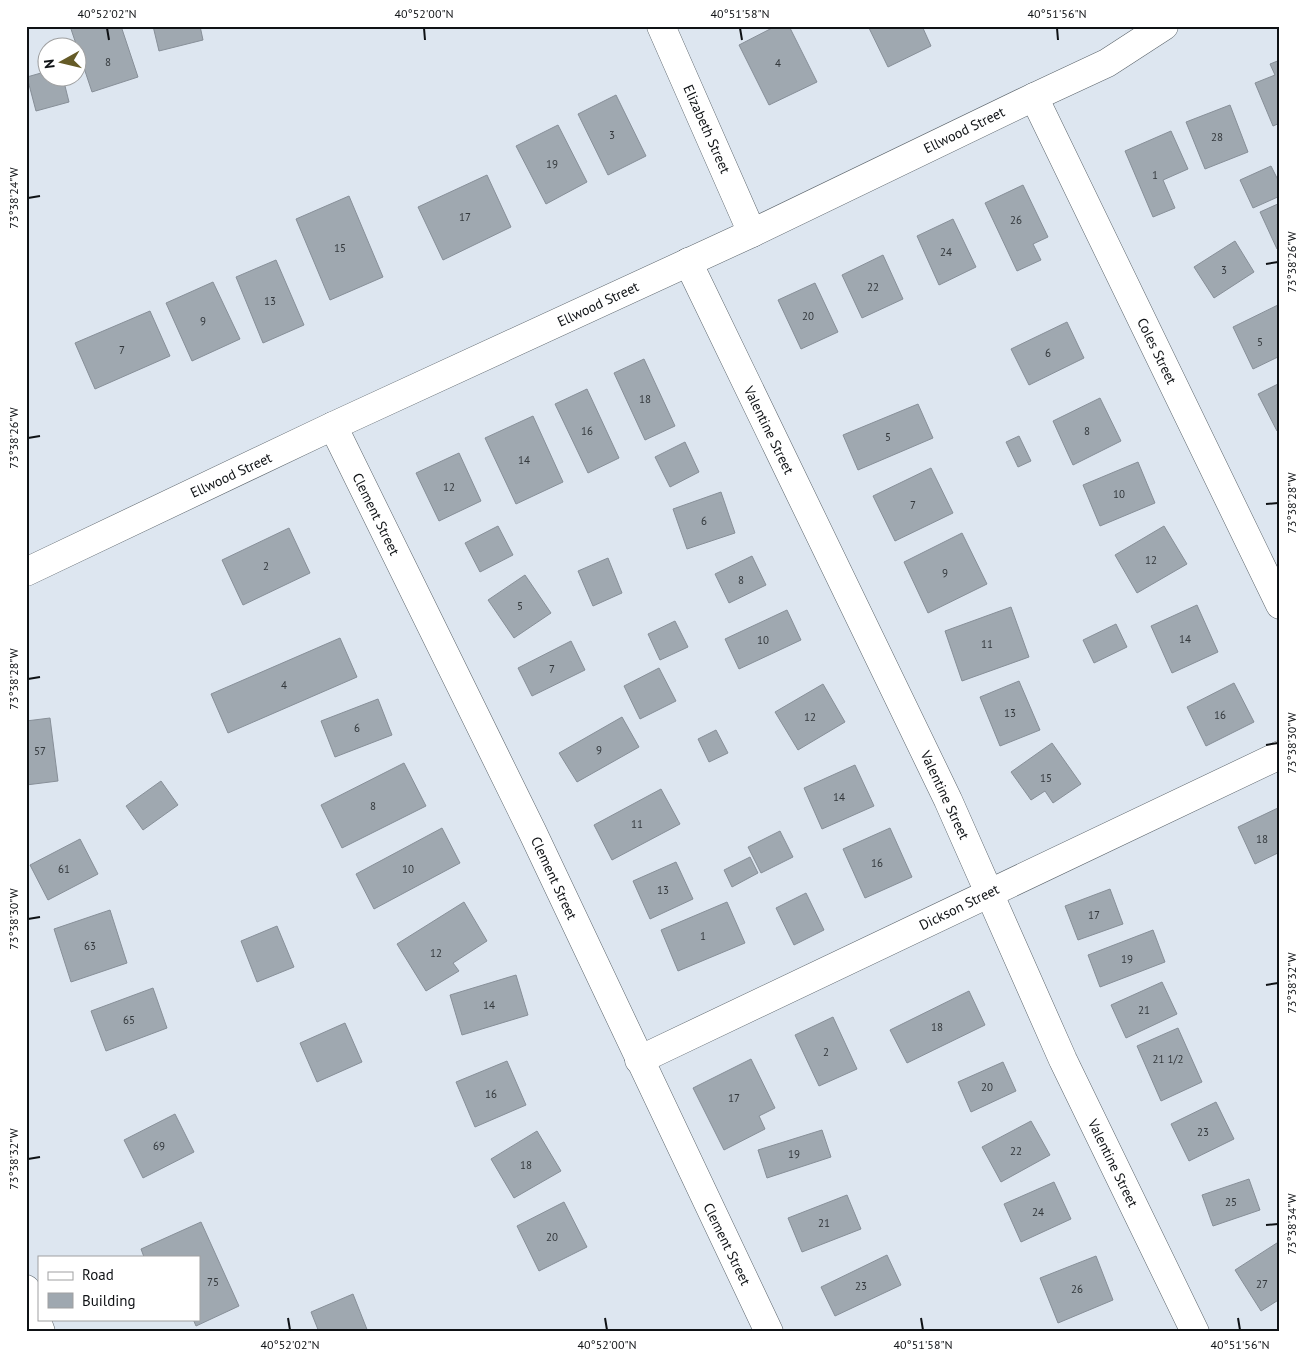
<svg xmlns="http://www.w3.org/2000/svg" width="1306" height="1358" viewBox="0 0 1306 1358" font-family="'PT Sans',sans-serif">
	<rect width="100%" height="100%" fill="#dde6f0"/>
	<g fill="#9fa8b0" stroke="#878f98">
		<polygon points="70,26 121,26 138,77 92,92"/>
		<polygon points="153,26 200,26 203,40 159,51"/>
		<polygon points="776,26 789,26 817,82 769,105 739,45"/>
		<polygon points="868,26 922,26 931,46 888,67"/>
		<polygon points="1280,60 1280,123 1273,126 1255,83 1275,75 1270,64"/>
		<polygon points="48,71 48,78 63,78 69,102 36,111 27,77"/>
		<polygon points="616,95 646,156 608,175 578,114"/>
		<polygon points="1230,105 1248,152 1205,169 1186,122"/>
		<polygon points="558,125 587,182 546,204 516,146"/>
		<polygon points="1171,131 1188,169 1163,180 1175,208 1153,217 1125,151"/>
		<polygon points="1271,166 1280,184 1280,196 1253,208 1240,180"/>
		<polygon points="487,175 511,227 443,260 418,207"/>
		<polygon points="1023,185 1048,237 1033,244 1041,260 1017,271 985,203"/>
		<polygon points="349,196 383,277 330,300 296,219"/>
		<polygon points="1280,203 1280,248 1277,249 1260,212"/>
		<polygon points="953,219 976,267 939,285 917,236"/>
		<polygon points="1235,241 1254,272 1214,298 1194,267"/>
		<polygon points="883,255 903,299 862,318 842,275"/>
		<polygon points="276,260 304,325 263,343 236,277"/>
		<polygon points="213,282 240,339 192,361 166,303"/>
		<polygon points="815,283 838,332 801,349 778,300"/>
		<polygon points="1280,304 1280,356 1253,369 1233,327"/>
		<polygon points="150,311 170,356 95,389 75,343"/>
		<polygon points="1067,322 1084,358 1029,385 1011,349"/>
		<polygon points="644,359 675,426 645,440 614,373"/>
		<polygon points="1280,383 1280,429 1277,431 1258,394"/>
		<polygon points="587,389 619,458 588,473 555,404"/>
		<polygon points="1100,398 1121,441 1073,465 1053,421"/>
		<polygon points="918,404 933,438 858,470 843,435"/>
		<polygon points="533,416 563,482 516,504 485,438"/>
		<polygon points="1019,436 1031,461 1018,467 1006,442"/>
		<polygon points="685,442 699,472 670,487 655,457"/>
		<polygon points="459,453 481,501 439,521 416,473"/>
		<polygon points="1138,462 1155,503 1100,526 1083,485"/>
		<polygon points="931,468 953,513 895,541 873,496"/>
		<polygon points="721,492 735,533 687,549 673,509"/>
		<polygon points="498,526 513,555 480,572 465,543"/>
		<polygon points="1164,526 1187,564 1137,593 1115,555"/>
		<polygon points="289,528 310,573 243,605 222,560"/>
		<polygon points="962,533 987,584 928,613 904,562"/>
		<polygon points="752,556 766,585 729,603 715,574"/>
		<polygon points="608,558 622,593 593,606 578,571"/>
		<polygon points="525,575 551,613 514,638 488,600"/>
		<polygon points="1197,605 1218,652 1172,673 1151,626"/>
		<polygon points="1011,607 1029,657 962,681 945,631"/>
		<polygon points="787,610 801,640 739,669 725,639"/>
		<polygon points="675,621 688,647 660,660 648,634"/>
		<polygon points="1116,624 1127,647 1094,663 1083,640"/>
		<polygon points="340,638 357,677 228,733 211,694"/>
		<polygon points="571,641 585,670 532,696 518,668"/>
		<polygon points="659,668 676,701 640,719 624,686"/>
		<polygon points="1019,681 1040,730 1000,746 980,697"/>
		<polygon points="1234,683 1254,722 1206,746 1187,707"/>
		<polygon points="823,684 845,722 798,750 775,712"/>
		<polygon points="378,699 392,735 335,757 321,721"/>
		<polygon points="622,717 639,747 577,782 559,753"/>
		<polygon points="50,718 58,781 26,785 26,721"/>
		<polygon points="716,730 728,753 709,762 698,739"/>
		<polygon points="1052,743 1081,784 1053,803 1045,791 1031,800 1011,772"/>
		<polygon points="404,763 426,806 342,848 321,805"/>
		<polygon points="855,765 874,806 822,829 804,788"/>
		<polygon points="161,781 178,805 143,830 126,806"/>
		<polygon points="661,789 680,824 612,860 594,825"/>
		<polygon points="1280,807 1280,852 1255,864 1238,827"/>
		<polygon points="442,828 460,863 374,909 356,874"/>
		<polygon points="890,828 912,877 865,898 843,849"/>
		<polygon points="780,831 793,857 761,873 748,847"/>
		<polygon points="80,839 98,874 48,900 30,865"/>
		<polygon points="750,857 758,873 732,887 724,870"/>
		<polygon points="676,862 693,899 650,919 633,881"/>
		<polygon points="1110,889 1123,924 1078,940 1065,906"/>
		<polygon points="806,893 824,930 794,945 776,908"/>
		<polygon points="464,902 487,941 453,963 459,971 426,991 397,944"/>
		<polygon points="727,902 745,943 678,971 661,930"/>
		<polygon points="110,910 127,963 71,982 54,929"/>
		<polygon points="277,926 294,967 257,982 241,941"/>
		<polygon points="1153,930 1165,962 1100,987 1088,955"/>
		<polygon points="516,975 528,1015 462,1035 450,995"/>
		<polygon points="1162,982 1177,1014 1126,1038 1111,1005"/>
		<polygon points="153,988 167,1028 106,1051 91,1011"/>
		<polygon points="969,991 985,1025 907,1063 890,1030"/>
		<polygon points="833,1017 857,1069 819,1086 795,1035"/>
		<polygon points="345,1023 362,1062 317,1082 300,1043"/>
		<polygon points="1178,1028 1202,1082 1161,1101 1137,1046"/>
		<polygon points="751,1059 775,1108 759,1116 765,1129 724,1150 693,1088"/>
		<polygon points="507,1061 526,1105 475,1127 456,1082"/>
		<polygon points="1003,1062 1016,1091 971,1112 958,1082"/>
		<polygon points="1216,1102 1234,1139 1189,1161 1171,1124"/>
		<polygon points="175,1114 194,1152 143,1178 124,1140"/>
		<polygon points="1031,1121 1050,1155 1001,1182 982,1147"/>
		<polygon points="822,1130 831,1157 767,1178 758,1150"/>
		<polygon points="537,1131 561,1171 514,1198 491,1159"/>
		<polygon points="1249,1179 1260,1210 1213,1226 1202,1195"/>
		<polygon points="1054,1182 1071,1219 1021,1242 1004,1204"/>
		<polygon points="847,1195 861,1229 802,1252 788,1218"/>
		<polygon points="564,1202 587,1247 539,1271 517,1226"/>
		<polygon points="201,1222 239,1306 196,1326 193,1319 199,1319 199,1257 144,1257 141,1249"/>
		<polygon points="1280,1241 1280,1299 1261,1311 1235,1270"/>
		<polygon points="887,1255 901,1285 835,1316 821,1287"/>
		<polygon points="1096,1256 1113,1300 1058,1323 1040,1278"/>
		<polygon points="353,1294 368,1332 319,1332 311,1312"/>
	</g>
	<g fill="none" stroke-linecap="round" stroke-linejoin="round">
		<g stroke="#5b646b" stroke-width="29">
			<g id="minor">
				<polyline points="661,26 752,233"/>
				<polyline points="1034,97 1280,605"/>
				<polyline points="688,262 948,800 1063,1060 1195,1332"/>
				<polyline points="333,426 532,831 769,1332"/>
				<polyline points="26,572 333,426 752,233 1034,97 1107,63 1164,26"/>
				<polyline points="639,1060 1280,755"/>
				<polyline points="26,1289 41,1332"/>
			</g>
		</g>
		<use href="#minor" stroke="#fff" stroke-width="28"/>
	</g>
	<path fill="none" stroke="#0f1215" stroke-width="2" d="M107,28L109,40M424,28L425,40M740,28L742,40M1057,28L1058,40M28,198L40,196M1266,264L1278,262M28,438L40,436M1266,504L1278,503M28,679L40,677M1266,745L1278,743M28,919L40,917M1266,985L1278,983M28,1159L40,1157M1266,1225L1278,1224M288,1318L290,1330M605,1318L607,1330M921,1318L923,1330M1238,1318L1240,1330"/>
	<g text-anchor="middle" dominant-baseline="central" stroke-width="5" stroke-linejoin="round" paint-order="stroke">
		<g font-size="11" fill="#33383c">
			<text x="108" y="62">8</text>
			<text x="778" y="63">4</text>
			<text x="612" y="135">3</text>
			<text x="1217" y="137">28</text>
			<text x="552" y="164">19</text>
			<text x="1155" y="175">1</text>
			<text x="465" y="217">17</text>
			<text x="1016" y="220">26</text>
			<text x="340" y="248">15</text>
			<text x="946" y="252">24</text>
			<text x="1224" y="270">3</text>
			<text x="873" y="287">22</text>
			<text x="270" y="301">13</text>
			<text x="808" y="316">20</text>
			<text x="203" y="321">9</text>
			<text x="1260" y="342">5</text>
			<text x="122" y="350">7</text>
			<text x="1048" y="353">6</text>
			<text x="645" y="399">18</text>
			<text x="587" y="431">16</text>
			<text x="1087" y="431">8</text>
			<text x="888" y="437">5</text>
			<text x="524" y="460">14</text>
			<text x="449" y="487">12</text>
			<text x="1119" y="494">10</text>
			<text x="913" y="505">7</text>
			<text x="704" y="521">6</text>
			<text x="1151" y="560">12</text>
			<text x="266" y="566">2</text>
			<text x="945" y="573">9</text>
			<text x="741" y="580">8</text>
			<text x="520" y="606">5</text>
			<text x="1185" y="639">14</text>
			<text x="763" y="640">10</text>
			<text x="987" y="644">11</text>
			<text x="552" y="669">7</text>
			<text x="284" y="685">4</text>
			<text x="1010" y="713">13</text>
			<text x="1220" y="715">16</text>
			<text x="810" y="717">12</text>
			<text x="357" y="728">6</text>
			<text x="599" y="750">9</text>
			<text x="40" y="751">57</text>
			<text x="1046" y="778">15</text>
			<text x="839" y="797">14</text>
			<text x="373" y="806">8</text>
			<text x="637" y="824">11</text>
			<text x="1262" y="839">18</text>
			<text x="877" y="863">16</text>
			<text x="64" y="869">61</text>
			<text x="408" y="869">10</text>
			<text x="663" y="890">13</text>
			<text x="1094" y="915">17</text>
			<text x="703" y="936">1</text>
			<text x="90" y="946">63</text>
			<text x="436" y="953">12</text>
			<text x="1127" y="959">19</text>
			<text x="489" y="1005">14</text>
			<text x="1144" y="1010">21</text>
			<text x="129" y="1020">65</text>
			<text x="937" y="1027">18</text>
			<text x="826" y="1052">2</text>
			<text x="1168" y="1059">21 1/2</text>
			<text x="987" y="1087">20</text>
			<text x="491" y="1094">16</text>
			<text x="734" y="1098">17</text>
			<text x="1203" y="1132">23</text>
			<text x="159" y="1146">69</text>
			<text x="1016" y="1151">22</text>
			<text x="794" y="1154">19</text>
			<text x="526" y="1165">18</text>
			<text x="1231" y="1202">25</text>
			<text x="1038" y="1212">24</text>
			<text x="824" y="1223">21</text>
			<text x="552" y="1237">20</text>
			<text x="213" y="1282">75</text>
			<text x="1262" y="1284">27</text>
			<text x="861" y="1286">23</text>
			<text x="1077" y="1289">26</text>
		</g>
		<g font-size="14" fill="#0f1215" stroke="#fff">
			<text transform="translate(707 129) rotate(66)">Elizabeth Street</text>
			<text transform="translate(964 130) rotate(-26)">Ellwood Street</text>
			<text transform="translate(598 304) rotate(-25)">Ellwood Street</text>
			<text transform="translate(1157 351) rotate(64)">Coles Street</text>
			<text transform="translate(769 430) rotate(64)">Valentine Street</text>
			<text transform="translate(231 475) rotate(-25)">Ellwood Street</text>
			<text transform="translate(376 514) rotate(64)">Clement Street</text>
			<text transform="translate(945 795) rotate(65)">Valentine Street</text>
			<text transform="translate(554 878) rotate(65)">Clement Street</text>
			<text transform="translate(959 907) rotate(-26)">Dickson Street</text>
			<text transform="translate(1113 1163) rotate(64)">Valentine Street</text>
			<text transform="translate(727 1244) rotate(64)">Clement Street</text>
		</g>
	</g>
	<rect width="1306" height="1358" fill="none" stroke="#ffffff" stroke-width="55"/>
	<rect x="38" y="1256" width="162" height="65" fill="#ffffff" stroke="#9fa0a1"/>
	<rect x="48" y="1272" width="25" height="8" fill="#ffffff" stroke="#9fa0a1"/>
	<text x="82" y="1280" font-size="15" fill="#0f1215">Road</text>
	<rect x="48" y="1293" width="25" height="15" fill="#9fa8b0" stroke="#9fa0a1"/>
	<text x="82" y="1306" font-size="15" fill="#0f1215">Building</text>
	<g transform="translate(62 62) rotate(262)"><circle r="24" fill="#ffffff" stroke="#9fa0a1"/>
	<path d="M0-4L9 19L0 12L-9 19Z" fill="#655b27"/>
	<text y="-8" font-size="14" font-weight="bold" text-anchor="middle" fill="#0f1215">N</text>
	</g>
	<rect x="28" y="28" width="1250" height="1302" fill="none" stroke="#0f1215" stroke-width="2"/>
	<g font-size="12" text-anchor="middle" fill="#0f1215">
		<text x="107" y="18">40°52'02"N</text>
		<text x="424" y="18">40°52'00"N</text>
		<text x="740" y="18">40°51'58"N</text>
		<text x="1057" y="18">40°51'56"N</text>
		<text transform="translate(14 198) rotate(-90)" y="4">73°38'24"W</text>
		<text transform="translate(1292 262) rotate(-90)" y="4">73°38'26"W</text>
		<text transform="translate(14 438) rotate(-90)" y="4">73°38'26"W</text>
		<text transform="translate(1292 503) rotate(-90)" y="4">73°38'28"W</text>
		<text transform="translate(14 679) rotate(-90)" y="4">73°38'28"W</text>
		<text transform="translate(1292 743) rotate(-90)" y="4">73°38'30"W</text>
		<text transform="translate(14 919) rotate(-90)" y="4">73°38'30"W</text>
		<text transform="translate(1292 983) rotate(-90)" y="4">73°38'32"W</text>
		<text transform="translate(14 1159) rotate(-90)" y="4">73°38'32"W</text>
		<text transform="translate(1292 1224) rotate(-90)" y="4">73°38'34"W</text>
		<text x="290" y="1349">40°52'02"N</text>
		<text x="607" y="1349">40°52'00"N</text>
		<text x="923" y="1349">40°51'58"N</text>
		<text x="1240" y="1349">40°51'56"N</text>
	</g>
</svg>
